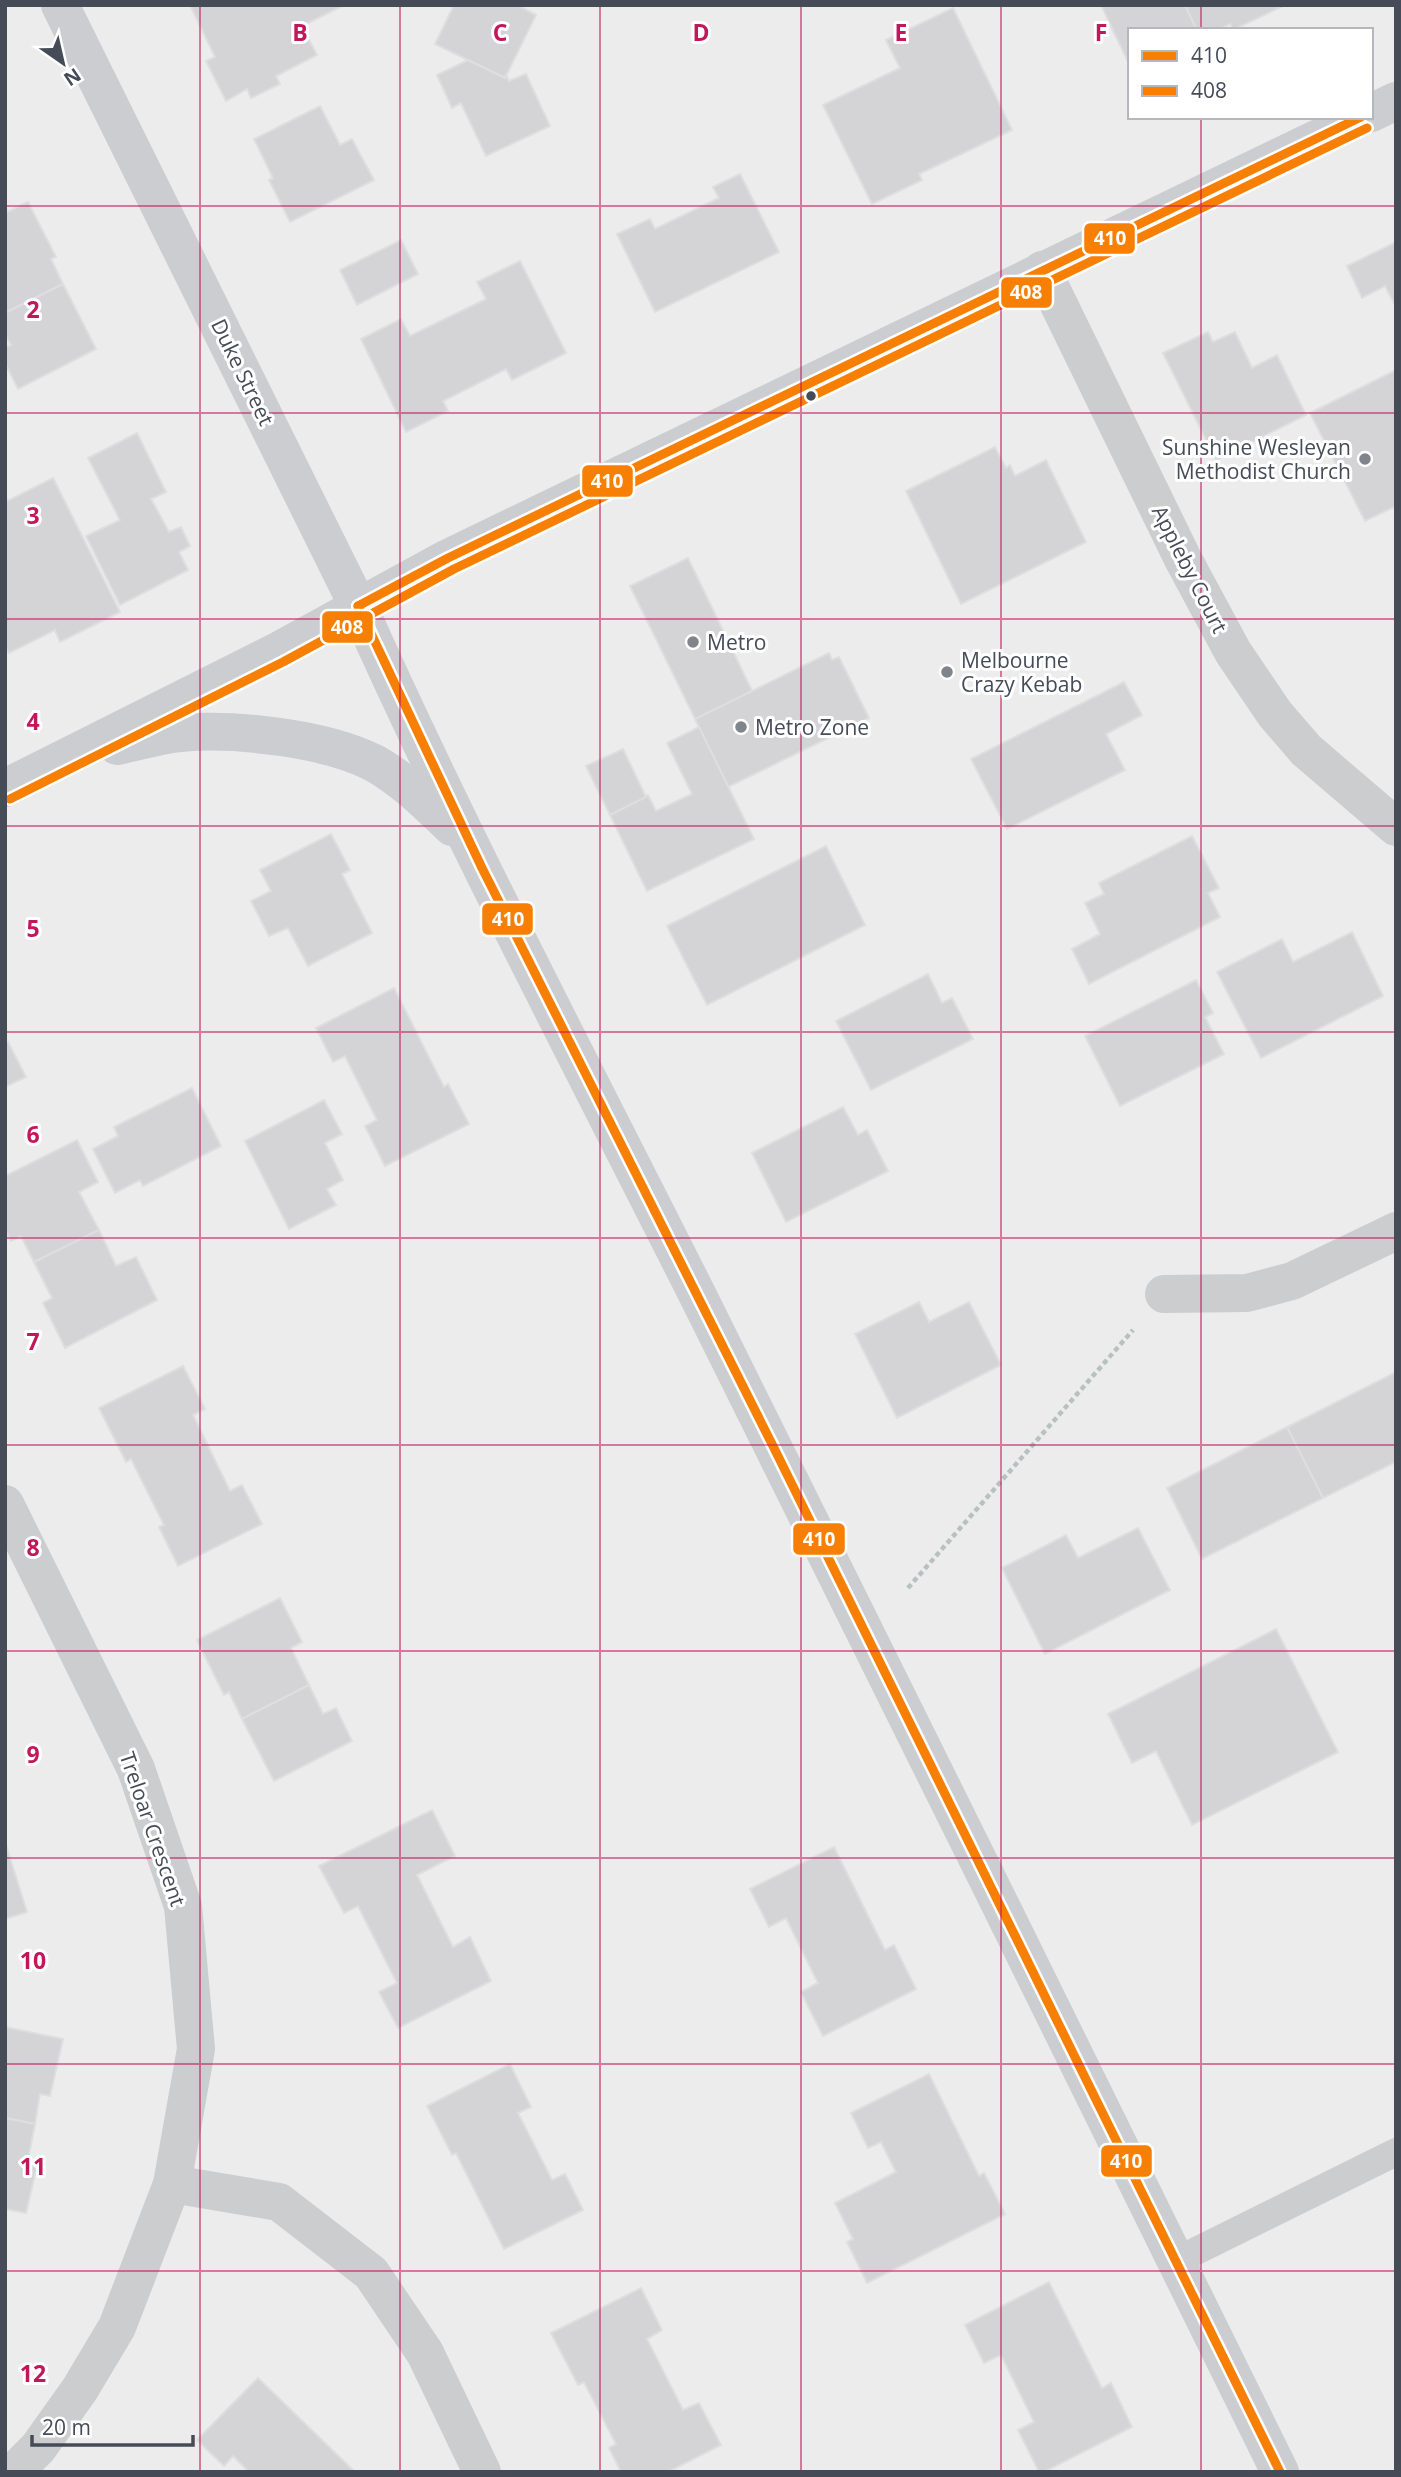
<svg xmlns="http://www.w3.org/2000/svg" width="1401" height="2477" viewBox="0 0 1401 2477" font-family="'Open Sans',sans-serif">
	<rect width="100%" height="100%" fill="#edecec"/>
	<g fill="#d4d4d7" stroke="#dededf" stroke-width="2">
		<polygon points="190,5 344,5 302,26 317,55 276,76 280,84 251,98 247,89 226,101 206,61 215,57"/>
		<polygon points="454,5 517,5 536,15 505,78 435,44"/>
		<polygon points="1101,5 1185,5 1197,30 1130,30 1130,66"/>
		<polygon points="1185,5 1283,5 1283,6 1233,30 1230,24 1218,30 1197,30"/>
		<polygon points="953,8 1012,130 919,174 922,180 872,204 823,105 900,68 886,40"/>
		<polygon points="468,60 505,78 506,75 509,81 526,74 550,126 486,156 461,103 452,108 437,75"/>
		<polygon points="320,106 340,145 352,139 374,180 290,222 269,180 273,178 254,139"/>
		<polygon points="740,174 779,252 655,312 617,234 650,219 655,229 719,198 713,187"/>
		<polygon points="28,202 56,257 51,259 63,284 5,313 5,213"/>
		<polygon points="401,240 418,274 357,305 340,270"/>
		<polygon points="1396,242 1396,307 1385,286 1362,298 1347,266"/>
		<polygon points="520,261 566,353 512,380 506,369 443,401 448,411 406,432 361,339 401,319 410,336 486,299 477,282"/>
		<polygon points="63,284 96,349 18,389 5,363 5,348 11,345 5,334 5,313"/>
		<polygon points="1208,332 1213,342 1235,332 1252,368 1277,355 1306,415 1216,460 1163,353"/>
		<polygon points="1396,370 1396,506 1365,521 1310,413"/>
		<polygon points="137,433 166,492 151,499 169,532 181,527 190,546 179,552 188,570 120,605 86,536 120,520 88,458"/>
		<polygon points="995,447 1006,468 1010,465 1015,476 1046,460 1086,542 961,604 906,491"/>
		<polygon points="53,478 120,612 60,642 55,630 9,653 5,646 5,502"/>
		<polygon points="688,558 756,699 699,727 630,586"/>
		<polygon points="829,653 832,660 839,657 869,718 728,787 695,719"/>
		<polygon points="1124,682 1142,715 1106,734 1125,770 1007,829 971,759"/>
		<polygon points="699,727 754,839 647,891 610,815 648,795 656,811 692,794 667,743"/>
		<polygon points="623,749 646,797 610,815 586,766"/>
		<polygon points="331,834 350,870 342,874 372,933 308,966 288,928 269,936 251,901 271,891 260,870"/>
		<polygon points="1192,836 1219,888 1208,893 1220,917 1089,984 1072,949 1100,934 1085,903 1104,894 1099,883"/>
		<polygon points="826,846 865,925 707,1005 667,926"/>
		<polygon points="1352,932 1383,996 1261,1058 1217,972 1282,939 1293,962"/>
		<polygon points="928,974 942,1003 952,998 973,1039 871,1090 836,1021"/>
		<polygon points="1196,980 1213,1013 1205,1017 1224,1054 1120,1106 1085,1036"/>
		<polygon points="394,988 444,1087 448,1084 469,1124 385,1166 365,1126 377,1120 345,1056 333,1062 316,1028"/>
		<polygon points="8,1042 26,1077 5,1087 5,1044"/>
		<polygon points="192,1088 221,1146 143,1186 140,1180 115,1193 93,1149 118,1136 114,1127"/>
		<polygon points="324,1100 342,1134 325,1143 343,1180 327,1189 336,1205 289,1229 245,1141"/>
		<polygon points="843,1107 858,1135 867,1130 888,1171 786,1222 752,1153"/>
		<polygon points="77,1140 98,1182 79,1192 99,1230 34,1262 21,1236 11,1241 5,1229 5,1176"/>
		<polygon points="99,1230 116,1266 136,1257 157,1300 65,1348 43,1303 52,1298 34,1262"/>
		<polygon points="919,1302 929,1322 969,1302 1001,1365 897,1418 855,1334"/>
		<polygon points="183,1366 205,1409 193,1415 230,1491 242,1485 262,1524 178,1566 159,1527 164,1525 131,1459 126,1462 99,1408"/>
		<polygon points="1396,1372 1396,1462 1323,1498 1287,1427"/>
		<polygon points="1287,1427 1323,1498 1202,1559 1167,1488"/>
		<polygon points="1138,1528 1170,1590 1045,1654 1002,1568 1066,1535 1078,1558"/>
		<polygon points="280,1598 302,1642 291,1648 309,1685 242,1719 229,1692 224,1695 197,1640"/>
		<polygon points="1276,1629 1338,1752 1192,1825 1156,1751 1132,1763 1108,1714"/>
		<polygon points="309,1685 323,1714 336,1708 352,1741 274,1781 242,1719"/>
		<polygon points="432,1810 455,1856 417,1875 453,1947 470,1937 491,1981 398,2028 379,1992 397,1983 358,1906 344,1913 319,1866"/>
		<polygon points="5,1842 27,1912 5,1919"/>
		<polygon points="834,1847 885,1950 894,1945 916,1989 823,2036 801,1992 818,1983 786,1918 769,1927 750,1889"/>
		<polygon points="5,2027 63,2039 50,2096 40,2094 35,2124 5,2118"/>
		<polygon points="510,2064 531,2107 518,2113 552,2180 565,2174 583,2210 504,2249 456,2153 452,2155 427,2106"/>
		<polygon points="929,2074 979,2176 984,2173 1005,2214 867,2283 847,2242 853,2239 835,2203 896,2172 881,2142 868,2148 851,2113"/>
		<polygon points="5,2118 35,2124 27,2164 37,2166 26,2213 5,2209"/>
		<polygon points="1049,2282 1102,2388 1111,2383 1132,2427 1044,2472 1039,2472 1018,2430 1034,2422 1001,2355 984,2363 965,2325"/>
		<polygon points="641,2288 662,2330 647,2339 683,2410 699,2403 721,2445 668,2472 621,2472 609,2448 616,2444 584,2382 578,2385 551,2333"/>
		<polygon points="258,2378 355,2472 249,2472 233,2456 224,2466 197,2440"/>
	</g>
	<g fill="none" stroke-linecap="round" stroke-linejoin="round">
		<polyline stroke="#b7c1c0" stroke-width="4.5" stroke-dasharray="5 3.5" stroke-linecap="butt" points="908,1588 1133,1330"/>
		<polyline stroke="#cbcdcf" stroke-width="28" points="1176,2261 1396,2152"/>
		<g stroke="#cbcdcf" stroke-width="38">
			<polyline points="1042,270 1183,559 1233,652 1275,714 1306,750 1396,827"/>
			<polyline points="1164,1294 1247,1293 1292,1281 1396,1231"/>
			<polyline points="5,1504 136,1769 183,1906 196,2049 172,2184 117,2327 80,2389 38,2448 14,2472"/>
			<polyline points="172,2184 279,2202 371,2273 425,2353 482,2472"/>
		</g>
		<g stroke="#cbcdd0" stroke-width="38">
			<path d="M60,5L358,606C463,841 584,1069 700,1300C895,1690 1087,2081 1280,2472"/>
			<polyline points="1371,113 1396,101"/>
			<path d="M117,746C138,742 159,735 180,733C234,728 325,738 374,763C403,779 428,804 452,827"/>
			<polyline points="5,788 278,651 448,558 1362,117"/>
		</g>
		<g stroke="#fff" stroke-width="14">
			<g id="bus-1">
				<polyline points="358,606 482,868 773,1446 1280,2472"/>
				<polyline points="358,606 448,558 1361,117"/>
			</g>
		</g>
		<g stroke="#fff" stroke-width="14">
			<polyline id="bus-2" points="10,799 283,662 454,569 1367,128"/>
		</g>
		<use href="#bus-1" stroke="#f67f04" stroke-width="9"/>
		<use href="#bus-2" stroke="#f67f04" stroke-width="9"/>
	</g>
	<path fill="none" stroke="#c2185b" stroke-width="2" stroke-opacity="0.55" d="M200,5V2472M400,5V2472M600,5V2472M801,5V2472M1001,5V2472M1201,5V30M1201,117V2472M5,206H1396M5,413H1396M5,619H1396M5,826H1396M5,1032H1396M5,1238H1396M5,1445H1396M5,1651H1396M5,1858H1396M5,2064H1396M5,2271H1396"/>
	<circle fill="#464c57" stroke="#fff" stroke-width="2.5" cx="811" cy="396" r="6"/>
	<g fill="#80848b" stroke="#fff" stroke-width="2.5">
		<circle cx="1365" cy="459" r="7"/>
		<circle cx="693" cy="642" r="7"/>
		<circle cx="947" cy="672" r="7"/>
		<circle cx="741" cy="727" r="7"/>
	</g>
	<g text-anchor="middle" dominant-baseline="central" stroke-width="6" stroke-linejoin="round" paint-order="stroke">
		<g font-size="21" fill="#464c57" stroke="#fff">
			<text transform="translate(243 372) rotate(64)">Duke Street</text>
			<text transform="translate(1190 569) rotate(63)">Appleby Court</text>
			<text transform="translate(153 1829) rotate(71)">Treloar Crescent</text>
		</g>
		<g font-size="21" fill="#464c57" stroke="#fff" text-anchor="start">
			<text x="1351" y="447" text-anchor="end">Sunshine Wesleyan<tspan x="1351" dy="24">Methodist Church</tspan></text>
			<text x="707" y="642">Metro</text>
			<text x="961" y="660">Melbourne<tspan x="961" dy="24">Crazy Kebab</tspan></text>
			<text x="755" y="727">Metro Zone</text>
		</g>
	</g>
	<g font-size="23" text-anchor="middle" font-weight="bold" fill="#c2185b" stroke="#fff" stroke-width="6" stroke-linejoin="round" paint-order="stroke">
		<text x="300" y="41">B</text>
		<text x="500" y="41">C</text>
		<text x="701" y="41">D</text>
		<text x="901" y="41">E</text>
		<text x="1101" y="41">F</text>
		<text x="33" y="318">2</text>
		<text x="33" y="524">3</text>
		<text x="33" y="730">4</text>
		<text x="33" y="937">5</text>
		<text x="33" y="1143">6</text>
		<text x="33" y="1350">7</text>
		<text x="33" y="1556">8</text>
		<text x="33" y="1763">9</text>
		<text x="33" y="1969">10</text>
		<text x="33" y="2175">11</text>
		<text x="33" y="2382">12</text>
	</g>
	<g stroke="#fff" stroke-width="2.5">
		<rect x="1083" y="222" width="53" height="33" rx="7" fill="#f67f04"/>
		<rect x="1000" y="276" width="53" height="33" rx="7" fill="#f67f04"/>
		<rect x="581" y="464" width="53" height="34" rx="7" fill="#f67f04"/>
		<rect x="321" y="610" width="53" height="34" rx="7" fill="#f67f04"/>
		<rect x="481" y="902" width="53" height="34" rx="7" fill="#f67f04"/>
		<rect x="792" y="1522" width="54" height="34" rx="7" fill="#f67f04"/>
		<rect x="1100" y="2144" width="53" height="34" rx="7" fill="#f67f04"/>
	</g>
	<g font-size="19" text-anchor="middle" font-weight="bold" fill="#fff">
		<text x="1110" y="245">410</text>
		<text x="1026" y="299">408</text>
		<text x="607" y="488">410</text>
		<text x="347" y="634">408</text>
		<text x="508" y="926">410</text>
		<text x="819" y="1546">410</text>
		<text x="1126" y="2168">410</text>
	</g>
	<rect width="1401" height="2477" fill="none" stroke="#464c57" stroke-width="14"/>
	<rect x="1128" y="28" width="245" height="91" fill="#ffffff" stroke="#b5b7bc" stroke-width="2"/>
	<rect x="1142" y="51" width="35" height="10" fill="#f67f04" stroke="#b5b7bc" stroke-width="2"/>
	<text x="1191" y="63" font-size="21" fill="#464c57">410</text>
	<rect x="1142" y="86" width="35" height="10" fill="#f67f04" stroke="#b5b7bc" stroke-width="2"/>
	<text x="1191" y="98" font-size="21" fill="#464c57">408</text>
	<g transform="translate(63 63) rotate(146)" stroke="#ffffff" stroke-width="5" paint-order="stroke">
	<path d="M0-5L12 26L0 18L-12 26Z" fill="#464c57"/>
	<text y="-10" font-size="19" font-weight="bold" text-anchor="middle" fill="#464c57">N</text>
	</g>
	<path d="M32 2435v10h161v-10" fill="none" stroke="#464c57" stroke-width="3.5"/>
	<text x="42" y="2435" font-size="21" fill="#464c57" stroke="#ffffff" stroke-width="5" paint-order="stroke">20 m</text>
</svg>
